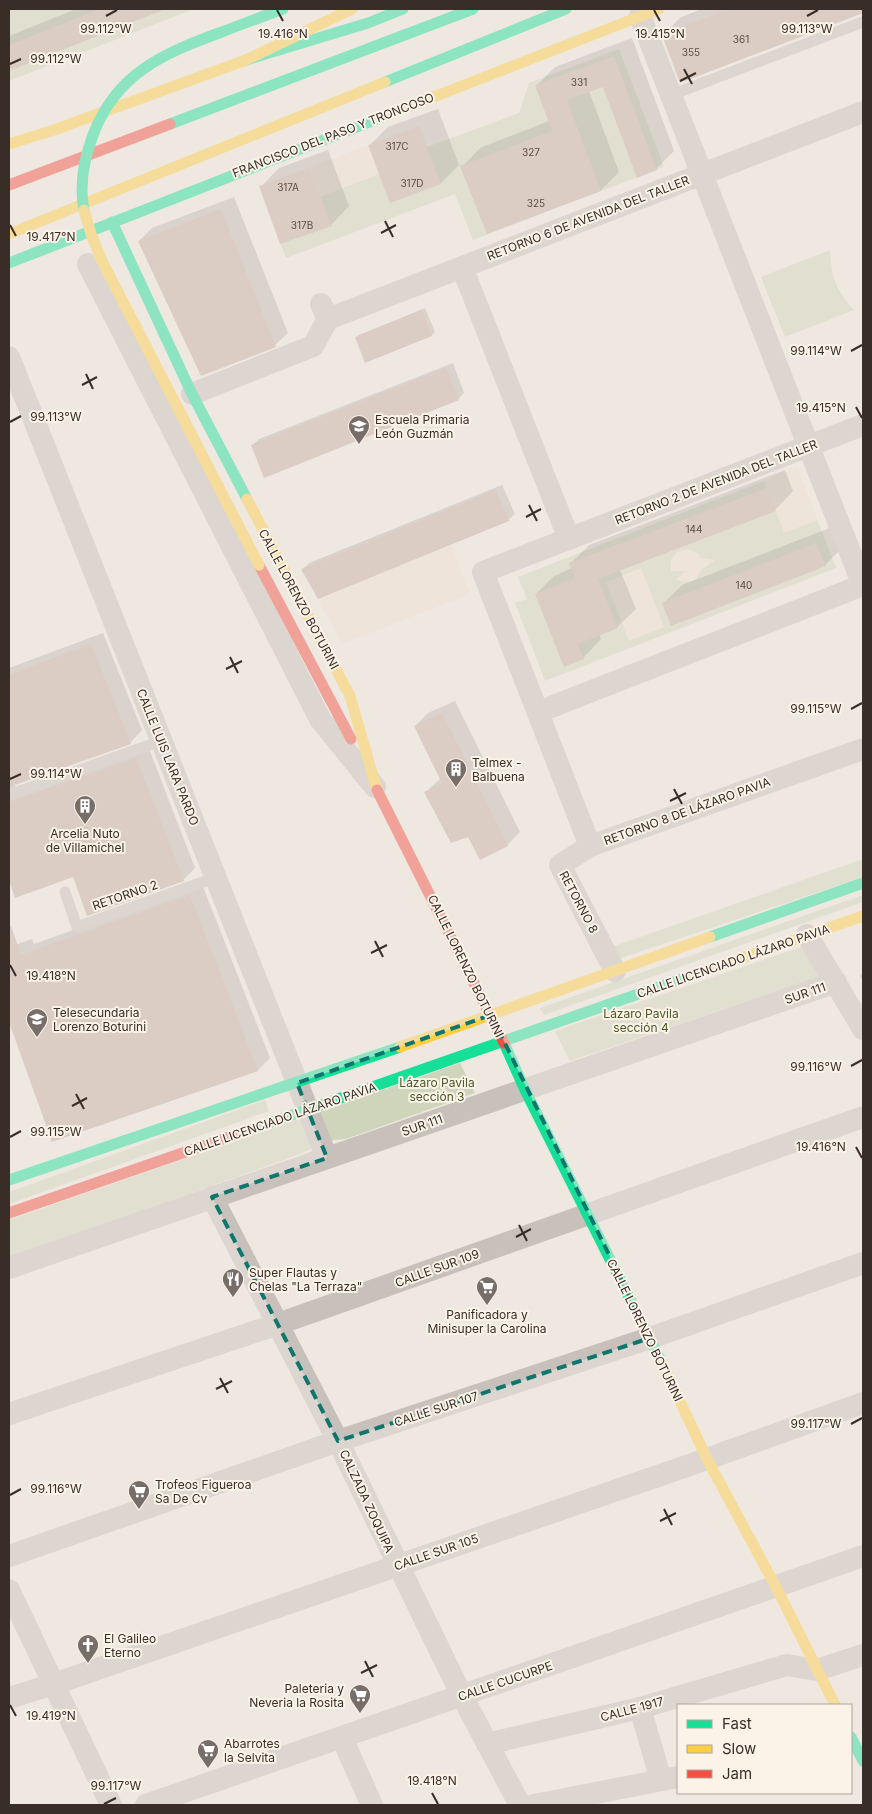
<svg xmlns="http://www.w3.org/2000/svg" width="872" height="1814" viewBox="0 0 872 1814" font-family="Inter,sans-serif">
	<rect width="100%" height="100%" fill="#eee8e1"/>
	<g fill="#cfd5ba">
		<polygon points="9,9 194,9 9,81"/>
		<polygon points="619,49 664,167 473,240 455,194 286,258 267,208 317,188 320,196 379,174 376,166 519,113 529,83"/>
		<path d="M830,250C831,277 836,290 854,310L785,337L761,277Z"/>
		<polygon points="797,468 836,568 545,681 515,603 527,599 518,577"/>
		<polygon points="863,859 863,877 615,960 609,948"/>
		<polygon points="863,895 863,902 544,1015 540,1008"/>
		<polygon points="804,946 821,976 570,1061 555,1031"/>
		<polygon points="460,1063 475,1093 346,1139 334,1140 281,1161 9,1258 9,1220"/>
		<polygon points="265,1100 269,1111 9,1204 9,1192"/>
	</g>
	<g fill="#ede0cf">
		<polygon points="368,145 379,174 320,197 309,168"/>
		<polygon points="797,468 818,520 784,533 764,481"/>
		<polygon points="451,545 470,594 342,644 318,599"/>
		<polygon points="688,549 698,554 701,558 715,560 702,569 697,578 692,581 682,582 677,579 685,571 671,571 671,560 677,552"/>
		<polygon points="641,568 664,627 629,641 606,582"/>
	</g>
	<g fill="#0003">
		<polygon points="76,9 162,9 9,70 9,36"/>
		<polygon points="702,9 863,9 863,11 681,82 663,35 681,17"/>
		<polygon points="632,38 674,151 656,169 603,86 589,91 619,172 601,190 488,233 462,167 480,148 549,121 536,86 555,67"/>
		<polygon points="438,109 459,165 441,183 369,146 388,127"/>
		<polygon points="328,150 349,206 331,225 261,187 279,168"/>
		<polygon points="234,197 288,333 275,345 139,241 152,228"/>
		<polygon points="425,308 435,332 432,335 365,362 356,338 359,335"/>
		<polygon points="453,363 464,393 458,399 252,446 259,439"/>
		<polygon points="785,470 793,491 775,510 620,570 636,609 617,627 599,634 601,639 583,658 536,594 554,576 572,568 570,564 589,545"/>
		<polygon points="502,485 515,514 508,520 303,569 309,563"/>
		<polygon points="835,526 843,547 825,565 663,604 682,585"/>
		<polygon points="103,633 142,730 130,743 14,784 14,785 20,790 148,746 195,868 183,880 73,875 16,896 9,875 9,668"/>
		<polygon points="455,701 520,832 507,845 468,835 426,792 441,778 415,726 428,713"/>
		<polygon points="202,884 270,1058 258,1070 52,1141 9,1019 9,947 32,939 34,944"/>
		<polygon points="863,973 863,982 860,976"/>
	</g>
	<g fill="#c3aca1">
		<polygon points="100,9 163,10 9,71 9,45"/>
		<polygon points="728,9 863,9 863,13 680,83 662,35"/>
		<polygon points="614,56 657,170 637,178 603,87 567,100 601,191 487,234 460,166 552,131 535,85"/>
		<polygon points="419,126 441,184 390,203 368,145"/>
		<polygon points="309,168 332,226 280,244 259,186"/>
		<polygon points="221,209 276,347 201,376 138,241"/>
		<polygon points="422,310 432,336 365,363 355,337"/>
		<polygon points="446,368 459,400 264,478 251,445"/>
		<polygon points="767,488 776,511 598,579 618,628 578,644 584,659 564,667 535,594 575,578 569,563"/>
		<polygon points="496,490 509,521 318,599 301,569"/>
		<polygon points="816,543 826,566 671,626 662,603"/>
		<polygon points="91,644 131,744 9,787 9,675"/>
		<polygon points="442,713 508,846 480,860 468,837 451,843 424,792 442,783 414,726"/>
		<polygon points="136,758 184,881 87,916 73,877 15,898 9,880 9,802"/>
		<polygon points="190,895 258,1071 52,1142 9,1022 9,927 11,926 21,955"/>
	</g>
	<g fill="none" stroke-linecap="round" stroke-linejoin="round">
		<g stroke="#c8c0ba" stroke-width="11">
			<polyline points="671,95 863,22"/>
			<polyline points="9,795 161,741"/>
			<polyline points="65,892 77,927 217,877"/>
		</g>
		<g stroke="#c8c0ba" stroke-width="22">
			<polyline points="640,16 863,585"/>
			<polyline points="88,264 320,719 375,787"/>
			<polyline points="462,267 569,539"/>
			<polyline points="321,304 328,319 863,112"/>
			<polyline points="9,357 327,1158"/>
			<polyline points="192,394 313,346 328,319"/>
			<polyline points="538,712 863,585"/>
			<polyline points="590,846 483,572 863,425"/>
			<polyline points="807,935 863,1029"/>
			<polyline points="615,971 560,865 590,846 863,749"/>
			<polyline points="212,1197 338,1441 462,1696 520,1805"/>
			<polyline points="9,1268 836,982"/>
			<polyline points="9,1414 278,1324 863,1117"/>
			<polyline points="9,1556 338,1441 650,1338 863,1263"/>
			<polyline points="9,1590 111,1805"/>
			<polyline points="9,1698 54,1684 707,1459 863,1403"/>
			<polyline points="640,1708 661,1780"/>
			<polyline points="342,1738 372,1805"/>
			<polyline points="487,1744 640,1708 787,1665 817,1670 863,1655"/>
			<polyline points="146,1805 863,1556"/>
			<polyline points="534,1805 678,1777"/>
		</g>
		<g stroke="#16e098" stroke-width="11">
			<polyline points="246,60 368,23 403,9"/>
			<polyline points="385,82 566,9"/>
			<polyline points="170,124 473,9"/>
			<polyline points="112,222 192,394 247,499"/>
			<polyline points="9,263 385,116"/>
			<polyline points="710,937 863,883"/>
			<polyline points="504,1043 525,1090 662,1363"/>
			<polyline points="249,1130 687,977"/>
			<polyline points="9,1180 400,1047"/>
			<polyline points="851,1737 863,1761"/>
		</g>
		<g stroke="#ffcf43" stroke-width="11">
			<polyline points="385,116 659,9"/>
			<polyline points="9,144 54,130 246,60 352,9"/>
			<polyline points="9,234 385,82"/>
			<polyline points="247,499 350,696 377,790"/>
			<polyline points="687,977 863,916"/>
			<polyline points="400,1047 710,937"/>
			<polyline points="662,1363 707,1459 776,1587 835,1705"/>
		</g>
		<g stroke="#f24e42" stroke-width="11">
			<polyline points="9,185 170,124"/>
			<polyline points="259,565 351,739"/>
			<polyline points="377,790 504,1043"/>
			<polyline points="9,1213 249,1130"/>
		</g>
		<path stroke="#16e098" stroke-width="11" d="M84,210C79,185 84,159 93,135C116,74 162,54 219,33C240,25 261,17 283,9"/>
		<polyline stroke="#ffcf43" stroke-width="11" points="84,210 91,234 102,261 259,565"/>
	</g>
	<path d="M0 0H872V1814H0ZM491,1015L650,1338L338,1441L212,1197L327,1158L297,1083Z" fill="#eee8e1" fill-opacity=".55" fill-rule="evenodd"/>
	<path fill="none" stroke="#0f766e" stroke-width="4" stroke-dasharray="10 6" stroke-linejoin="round" d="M491,1015L650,1338L338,1441L212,1197L327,1158L297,1083Z"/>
	<path fill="none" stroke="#392d28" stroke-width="2" d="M277,10L283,21M654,10L660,21M106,16L117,10M807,16L818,10M10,64L21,59M684,69L692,84M680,81L696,73M385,221L393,237M10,225L16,236M381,233L396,225M851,351L862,345M86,374L93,389M82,385L97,377M856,407L862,418M10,422L21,416M529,505L537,521M526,517L541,509M230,657L238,673M226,669L242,661M851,709L862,703M10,779L21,774M674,789L682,804M670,801L686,793M375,941L383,957M371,953L387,945M10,965L16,976M851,1066L862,1060M76,1094L84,1109M72,1106L87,1098M10,1137L21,1131M856,1147L862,1158M519,1225L527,1241M516,1237L531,1229M220,1378L228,1393M216,1389L232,1381M851,1424L862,1418M10,1495L21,1489M664,1509L672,1525M660,1521L676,1513M365,1661L373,1677M361,1673L377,1665M10,1705L16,1716M432,1793L438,1804M104,1804L116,1798"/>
	<defs>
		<g id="school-pin" transform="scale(1.125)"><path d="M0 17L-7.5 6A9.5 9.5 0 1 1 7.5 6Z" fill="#786e69" stroke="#fbf3e8"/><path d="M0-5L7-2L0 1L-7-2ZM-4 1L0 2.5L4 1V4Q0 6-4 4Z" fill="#fff"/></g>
		<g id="building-pin" transform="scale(1.125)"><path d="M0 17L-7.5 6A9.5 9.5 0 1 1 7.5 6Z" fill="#786e69" stroke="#fbf3e8"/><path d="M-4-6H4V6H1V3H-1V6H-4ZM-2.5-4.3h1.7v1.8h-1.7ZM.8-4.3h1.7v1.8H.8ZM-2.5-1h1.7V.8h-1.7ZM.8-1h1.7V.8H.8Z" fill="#fff"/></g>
		<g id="restaurant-pin" transform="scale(1.125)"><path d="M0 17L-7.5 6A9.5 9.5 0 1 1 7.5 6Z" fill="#786e69" stroke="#fbf3e8"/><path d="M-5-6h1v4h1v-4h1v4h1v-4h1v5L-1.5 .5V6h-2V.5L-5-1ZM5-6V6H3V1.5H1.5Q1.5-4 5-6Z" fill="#fff"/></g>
		<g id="supermarket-pin" transform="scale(1.125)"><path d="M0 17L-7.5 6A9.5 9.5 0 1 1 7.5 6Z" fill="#786e69" stroke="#fbf3e8"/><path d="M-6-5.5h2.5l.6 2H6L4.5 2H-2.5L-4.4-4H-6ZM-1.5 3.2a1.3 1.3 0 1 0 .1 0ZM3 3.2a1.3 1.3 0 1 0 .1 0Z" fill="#fff"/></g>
		<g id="church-pin" transform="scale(1.125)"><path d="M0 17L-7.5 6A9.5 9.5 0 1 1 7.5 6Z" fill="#786e69" stroke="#fbf3e8"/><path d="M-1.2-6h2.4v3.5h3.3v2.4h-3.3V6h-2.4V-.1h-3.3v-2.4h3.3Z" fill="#fff"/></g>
	</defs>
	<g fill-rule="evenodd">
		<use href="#school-pin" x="359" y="426"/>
		<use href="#building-pin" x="456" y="769"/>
		<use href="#building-pin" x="85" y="806"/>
		<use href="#school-pin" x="37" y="1019"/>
		<use href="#restaurant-pin" x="233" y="1279"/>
		<use href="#supermarket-pin" x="487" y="1287"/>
		<use href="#supermarket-pin" x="139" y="1491"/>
		<use href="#church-pin" x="88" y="1645"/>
		<use href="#supermarket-pin" x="360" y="1695"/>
		<use href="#supermarket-pin" x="208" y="1750"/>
	</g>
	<g text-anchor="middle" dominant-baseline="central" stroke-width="4" stroke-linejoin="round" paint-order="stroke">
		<g font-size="10" fill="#5c4d46">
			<text x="741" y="39">361</text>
			<text x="691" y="52">355</text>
			<text x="579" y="82">331</text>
			<text x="397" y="146">317C</text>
			<text x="531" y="152">327</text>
			<text x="412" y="183">317D</text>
			<text x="288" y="187">317A</text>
			<text x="536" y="203">325</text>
			<text x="302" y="225">317B</text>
			<text x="694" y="529">144</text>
			<text x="744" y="585">140</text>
		</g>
		<g font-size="12" fill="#392d28" stroke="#fbf3e8">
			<text transform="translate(333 135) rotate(-21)">FRANCISCO DEL PASO Y TRONCOSO</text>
			<text transform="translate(588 218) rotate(-21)">RETORNO 6 DE AVENIDA DEL TALLER</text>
			<text transform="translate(716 482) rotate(-21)">RETORNO 2 DE AVENIDA DEL TALLER</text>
			<text transform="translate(299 599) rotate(62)">CALLE LORENZO BOTURINI</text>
			<text transform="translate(168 757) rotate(68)">CALLE LUIS LARA PARDO</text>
			<text transform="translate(687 811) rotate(-20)">RETORNO 8 DE LÁZARO PAVIA</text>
			<text transform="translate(125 895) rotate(-19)">RETORNO 2</text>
			<text transform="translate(579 902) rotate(62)">RETORNO 8</text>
			<text transform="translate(733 961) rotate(-19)">CALLE LICENCIADO LÁZARO PAVIA</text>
			<text transform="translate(466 966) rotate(64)">CALLE LORENZO BOTURINI</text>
			<text transform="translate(805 993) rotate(-19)">SUR 111</text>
			<text transform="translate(280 1119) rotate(-19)">CALLE LICENCIADO LÁZARO PAVIA</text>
			<text transform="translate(422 1125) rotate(-19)">SUR 111</text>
			<text transform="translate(437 1268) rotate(-20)">CALLE SUR 109</text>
			<text transform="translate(645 1330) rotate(64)">CALLE LORENZO BOTURINI</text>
			<text transform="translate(436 1409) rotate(-18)">CALLE SUR 107</text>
			<text transform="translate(367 1501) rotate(65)">CALZADA ZOQUIPA</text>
			<text transform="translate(436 1552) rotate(-19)">CALLE SUR 105</text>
			<text transform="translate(505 1681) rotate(-19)">CALLE CUCURPE</text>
			<text transform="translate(632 1709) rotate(-15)">CALLE 1917</text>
		</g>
		<g font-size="12" fill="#392d28" stroke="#fbf3e8" text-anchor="start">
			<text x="375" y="419">Escuela Primaria<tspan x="375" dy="14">León Guzmán</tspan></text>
			<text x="472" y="762">Telmex -<tspan x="472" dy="14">Balbuena</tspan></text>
			<text x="85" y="833" text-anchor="middle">Arcelia Nuto<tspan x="85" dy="14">de Villamichel</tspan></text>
			<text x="53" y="1012">Telesecundaria<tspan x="53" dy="14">Lorenzo Boturini</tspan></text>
			<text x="249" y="1272">Super Flautas y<tspan x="249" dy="14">Chelas "La Terraza"</tspan></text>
			<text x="487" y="1314" text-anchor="middle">Panificadora y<tspan x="487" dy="14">Minisuper la Carolina</tspan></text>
			<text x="155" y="1484">Trofeos Figueroa<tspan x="155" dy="14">Sa De Cv</tspan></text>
			<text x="104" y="1638">El Galileo<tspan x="104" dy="14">Eterno</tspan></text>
			<text x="344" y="1688" text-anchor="end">Paleteria y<tspan x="344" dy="14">Neveria la Rosita</tspan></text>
			<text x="224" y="1743">Abarrotes<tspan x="224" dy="14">la Selvita</tspan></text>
		</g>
		<g font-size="12" fill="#485a29" stroke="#fbf3e8">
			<text x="641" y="1013">Lázaro Pavila<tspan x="641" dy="14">sección 4</tspan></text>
			<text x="437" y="1082">Lázaro Pavila<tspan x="437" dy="14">sección 3</tspan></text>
		</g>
	</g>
	<g font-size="12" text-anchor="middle" fill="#392d28" stroke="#fbf3e8" stroke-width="4" stroke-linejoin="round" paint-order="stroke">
		<text x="106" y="33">99.112°W</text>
		<text x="807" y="33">99.113°W</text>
		<text x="283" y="38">19.416°N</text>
		<text x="660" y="38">19.415°N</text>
		<text x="56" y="63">99.112°W</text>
		<text x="51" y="241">19.417°N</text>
		<text x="816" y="355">99.114°W</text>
		<text x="821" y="412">19.415°N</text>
		<text x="56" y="421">99.113°W</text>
		<text x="816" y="713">99.115°W</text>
		<text x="56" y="778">99.114°W</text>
		<text x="51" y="980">19.418°N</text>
		<text x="816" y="1071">99.116°W</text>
		<text x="56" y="1136">99.115°W</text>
		<text x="821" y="1151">19.416°N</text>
		<text x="816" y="1428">99.117°W</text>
		<text x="56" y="1493">99.116°W</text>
		<text x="51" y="1720">19.419°N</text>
		<text x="432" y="1785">19.418°N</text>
		<text x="116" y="1790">99.117°W</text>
	</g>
	<rect width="872" height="1814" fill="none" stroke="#392d28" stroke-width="20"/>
	<rect x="677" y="1704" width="175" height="90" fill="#fbf3e8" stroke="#ada49b"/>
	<rect x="687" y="1720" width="25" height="8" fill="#16e098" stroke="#ada49b"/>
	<text x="722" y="1729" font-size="15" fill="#392d28">Fast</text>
	<rect x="687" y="1745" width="25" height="8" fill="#ffcf43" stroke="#ada49b"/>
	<text x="722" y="1754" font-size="15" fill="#392d28">Slow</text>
	<rect x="687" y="1770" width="25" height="8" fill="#f24e42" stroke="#ada49b"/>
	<text x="722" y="1779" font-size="15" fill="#392d28">Jam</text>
</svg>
